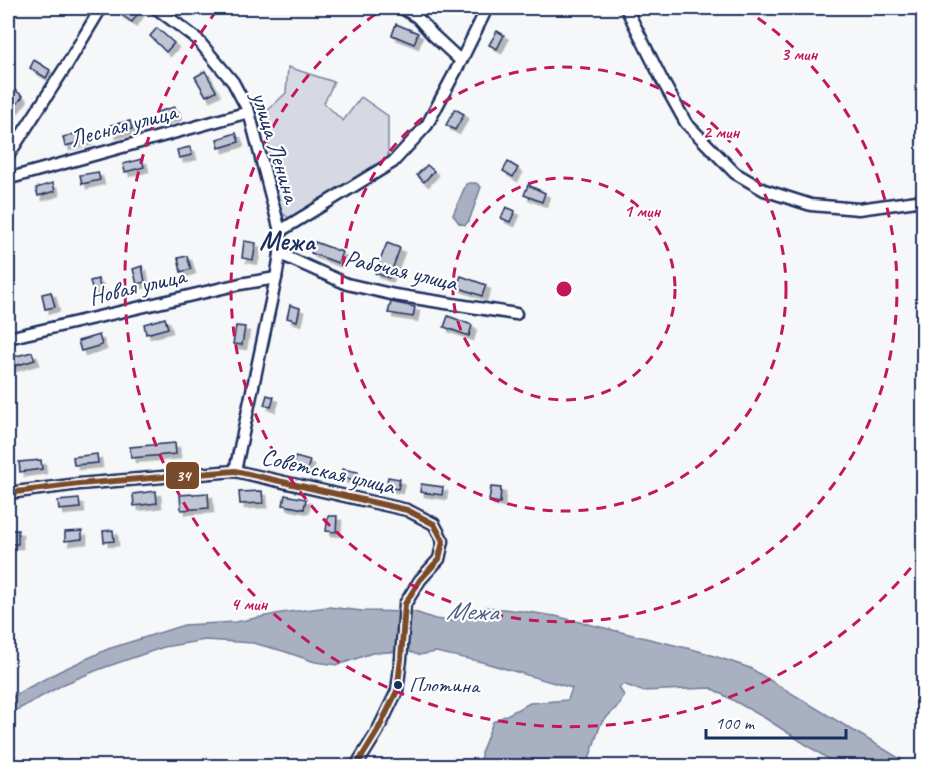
<svg xmlns="http://www.w3.org/2000/svg" width="931" height="774" viewBox="0 0 931 774" font-family="Caveat,sans-serif">
	<defs>
		<filter id="shadow"><feDropShadow dx="4.5" dy="4.5" stdDeviation="0" flood-color="#0004"/></filter>
	</defs>
	<rect width="100%" height="100%" fill="#f6f7f9"/>
	<filter id="ink" filterUnits="userSpaceOnUse"><feTurbulence type="fractalNoise" baseFrequency=".0167" numOctaves="2"/><feDisplacementMap in="SourceGraphic" scale="12" xChannelSelector="R" yChannelSelector="G"/><feConvolveMatrix kernelMatrix="1 2 1 2 8 2 1 2 1" color-interpolation-filters="sRGB"/></filter>
	<g filter="url(#ink)">
		<polygon fill="#d6d9e2" stroke="#7884a0" stroke-width="1.5" points="288,67 334,82 324,103 343,121 361,97 388,116 388,161 290,219 281,212 269,146 264,114 286,93"/>
		<g fill="#a9b0c1" stroke="#707c99" stroke-width="1.5">
			<polygon points="469,183 476,183 481,187 469,221 465,225 459,223 453,215 466,184"/>
			<polygon points="329,607 362,611 415,612 435,619 452,621 485,607 521,611 555,616 699,651 750,668 912,766 839,766 765,718 711,688 642,691 623,684 619,688 624,695 620,704 601,723 589,759 581,766 481,766 481,753 493,722 530,703 568,700 572,688 482,662 436,652 419,655 407,651 372,653 338,665 315,662 283,651 253,643 205,640 164,647 100,669 64,684 8,715 8,700 22,691 60,671 108,649 184,625 236,622 281,613"/>
		</g>
		<g fill="#c0c4d3" stroke="#1b2f5e" stroke-width="1.5" filter="url(#shadow)">
			<polygon points="114,8 132,8 139,12 132,22 113,9"/>
			<polygon points="396,24 418,33 414,44 392,35"/>
			<polygon points="157,28 174,43 166,52 150,36"/>
			<polygon points="497,31 504,35 497,49 489,45"/>
			<polygon points="34,60 50,70 46,78 30,68"/>
			<polygon points="205,71 216,91 206,96 195,77"/>
			<polygon points="9,86 23,96 14,108 8,104 8,88"/>
			<polygon points="175,107 177,116 160,121 157,112"/>
			<polygon points="455,109 464,114 455,130 446,125"/>
			<polygon points="130,121 132,129 112,134 110,125"/>
			<polygon points="86,131 88,140 65,146 63,137"/>
			<polygon points="236,133 239,142 219,148 217,139"/>
			<polygon points="190,147 192,155 179,158 177,150"/>
			<polygon points="142,159 144,167 125,172 123,164"/>
			<polygon points="508,162 518,168 513,177 503,171"/>
			<polygon points="427,165 434,171 424,182 417,175"/>
			<polygon points="98,172 100,180 82,184 80,175"/>
			<polygon points="53,183 55,191 38,196 36,188"/>
			<polygon points="528,185 545,193 542,202 524,195"/>
			<polygon points="506,207 515,211 510,222 501,218"/>
			<polygon points="244,241 256,243 253,260 242,258"/>
			<polygon points="315,242 342,252 338,263 311,253"/>
			<polygon points="387,243 400,248 389,278 375,273"/>
			<polygon points="187,256 191,269 181,272 178,258"/>
			<polygon points="142,266 145,282 137,284 133,269"/>
			<polygon points="461,276 486,285 482,296 457,287"/>
			<polygon points="98,279 102,294 94,296 90,281"/>
			<polygon points="51,292 55,307 45,309 42,294"/>
			<polygon points="391,302 415,307 413,317 388,313"/>
			<polygon points="290,305 300,308 297,321 287,318"/>
			<polygon points="448,316 472,325 469,336 444,327"/>
			<polygon points="165,318 168,328 146,334 144,324"/>
			<polygon points="236,326 245,327 242,345 233,344"/>
			<polygon points="99,335 102,345 81,351 78,341"/>
			<polygon points="32,352 35,360 11,367 9,358"/>
			<polygon points="267,395 274,397 271,407 264,405"/>
			<polygon points="175,443 176,454 131,458 130,447"/>
			<polygon points="97,454 98,463 74,465 73,457"/>
			<polygon points="295,457 310,461 307,470 293,466"/>
			<polygon points="41,460 42,469 20,472 19,462"/>
			<polygon points="342,469 358,472 356,481 341,478"/>
			<polygon points="388,477 400,479 398,489 386,487"/>
			<polygon points="421,484 443,487 442,495 420,492"/>
			<polygon points="491,487 501,488 500,503 489,501"/>
			<polygon points="156,491 157,503 134,506 133,494"/>
			<polygon points="262,491 263,503 240,504 239,492"/>
			<polygon points="208,493 209,508 181,510 180,495"/>
			<polygon points="285,495 306,499 304,509 283,505"/>
			<polygon points="79,499 80,508 59,510 58,501"/>
			<polygon points="328,516 337,516 336,532 326,531"/>
			<rect x="8" y="530" width="10" height="14"/>
			<polygon points="113,530 114,541 104,542 103,531"/>
			<polygon points="82,531 82,539 65,541 65,532"/>
		</g>
		<g fill="none" stroke-linecap="round" stroke-linejoin="round">
			<g stroke="#1b2f5e" stroke-width="15">
				<g id="minor">
					<polyline points="156,8 197,39 233,82 249,112 280,231 280,254 276,278 235,471"/>
					<polyline points="402,8 417,17 433,35 461,61"/>
					<polyline points="626,8 662,80 686,123 735,173 764,190 811,205 859,209 924,200"/>
					<polyline points="8,156 68,63 101,8"/>
					<polyline points="8,176 14,177 249,112"/>
					<polyline points="280,231 393,162 427,125 461,61 487,8"/>
					<polyline points="280,254 347,284 395,295 516,314"/>
					<polyline points="8,338 240,284 276,278"/>
					<polyline points="8,493 79,484 235,471 407,510 434,524 443,541 439,559 420,580 405,604 401,659 397,691 377,732 356,766"/>
				</g>
			</g>
			<use href="#minor" stroke="#fff" stroke-width="10"/>
			<g stroke="#fff" stroke-width="10">
				<polyline id="bus-1" points="8,493 79,484 235,471 407,510 434,524 443,541 439,559 420,580 405,604 401,659 397,691 377,732 356,766"/>
			</g>
			<use href="#bus-1" stroke="#7a4b2a" stroke-width="6"/>
		</g>
	</g>
	<g fill="none" stroke="#c2185b" stroke-width="3" stroke-dasharray="10 8">
		<circle cx="564" cy="289" r="111"/>
		<circle cx="564" cy="289" r="222"/>
		<path d="M743 8A333 333 0 1 1 385 8"/>
		<path d="M922 554A445 445 0 1 1 218 9"/>
	</g>
	<circle fill="#1b2f5e" stroke="#fff" stroke-width="2" cx="398" cy="685" r="5"/>
	<g text-anchor="middle" dominant-baseline="central" stroke-width="4.5" stroke-linejoin="round" paint-order="stroke">
		<g font-size="22" fill="#1b2f5e" stroke="#fff" text-anchor="start">
			<text x="409" y="685">Плотина</text>
		</g>
		<g font-size="24" fill="#1b2f5e" stroke="#fff">
			<text transform="translate(123 125) rotate(-15)">Лесная улица</text>
			<text transform="translate(276 147) rotate(73)">улица Ленина</text>
			<text transform="translate(401 270) rotate(13)">Рабочая улица</text>
			<text transform="translate(137 286) rotate(-13)">Новая улица</text>
			<text transform="translate(328 471) rotate(13)">Советская улица</text>
		</g>
		<g font-size="26" font-style="italic" fill="#4d5c81" stroke="#fff">
			<text transform="translate(472 611) rotate(2)">Межа</text>
		</g>
		<g font-size="27" font-weight="bold" fill="#1b2f5e" stroke="#fff">
			<text x="287" y="241">Межа</text>
		</g>
	</g>
	<circle cx="564" cy="289" r="9" fill="#c2185b" stroke="#fff" stroke-width="3"/>
	<g font-size="18" text-anchor="middle" font-weight="bold" fill="#c2185b" stroke="#fff" stroke-width="4.5" stroke-linejoin="round" paint-order="stroke">
		<text x="799" y="60">3 мин</text>
		<text x="721" y="138">2 мин</text>
		<text x="642" y="217">1 мин</text>
		<text x="249" y="610">4 мин</text>
	</g>
	<rect stroke="#fff" stroke-width="2" x="165" y="461" width="35" height="29" rx="6" fill="#7a4b2a"/>
	<g font-size="16" text-anchor="middle" font-weight="bold" fill="#fff">
		<text x="183" y="481">34</text>
	</g>
	<rect width="931" height="774" fill="none" stroke="#fff" stroke-width="30"/>
	<rect x="15" y="15" width="901" height="744" fill="none" stroke="#1b2f5e" stroke-width="2" filter="url(#ink)"/>
	<path d="M706 729v9h140v-9" fill="none" stroke="#1b2f5e" stroke-width="3"/>
	<text x="715" y="729" font-size="18" fill="#1b2f5e" stroke="#ffffff" stroke-width="4.5" paint-order="stroke">100 m</text>
</svg>
